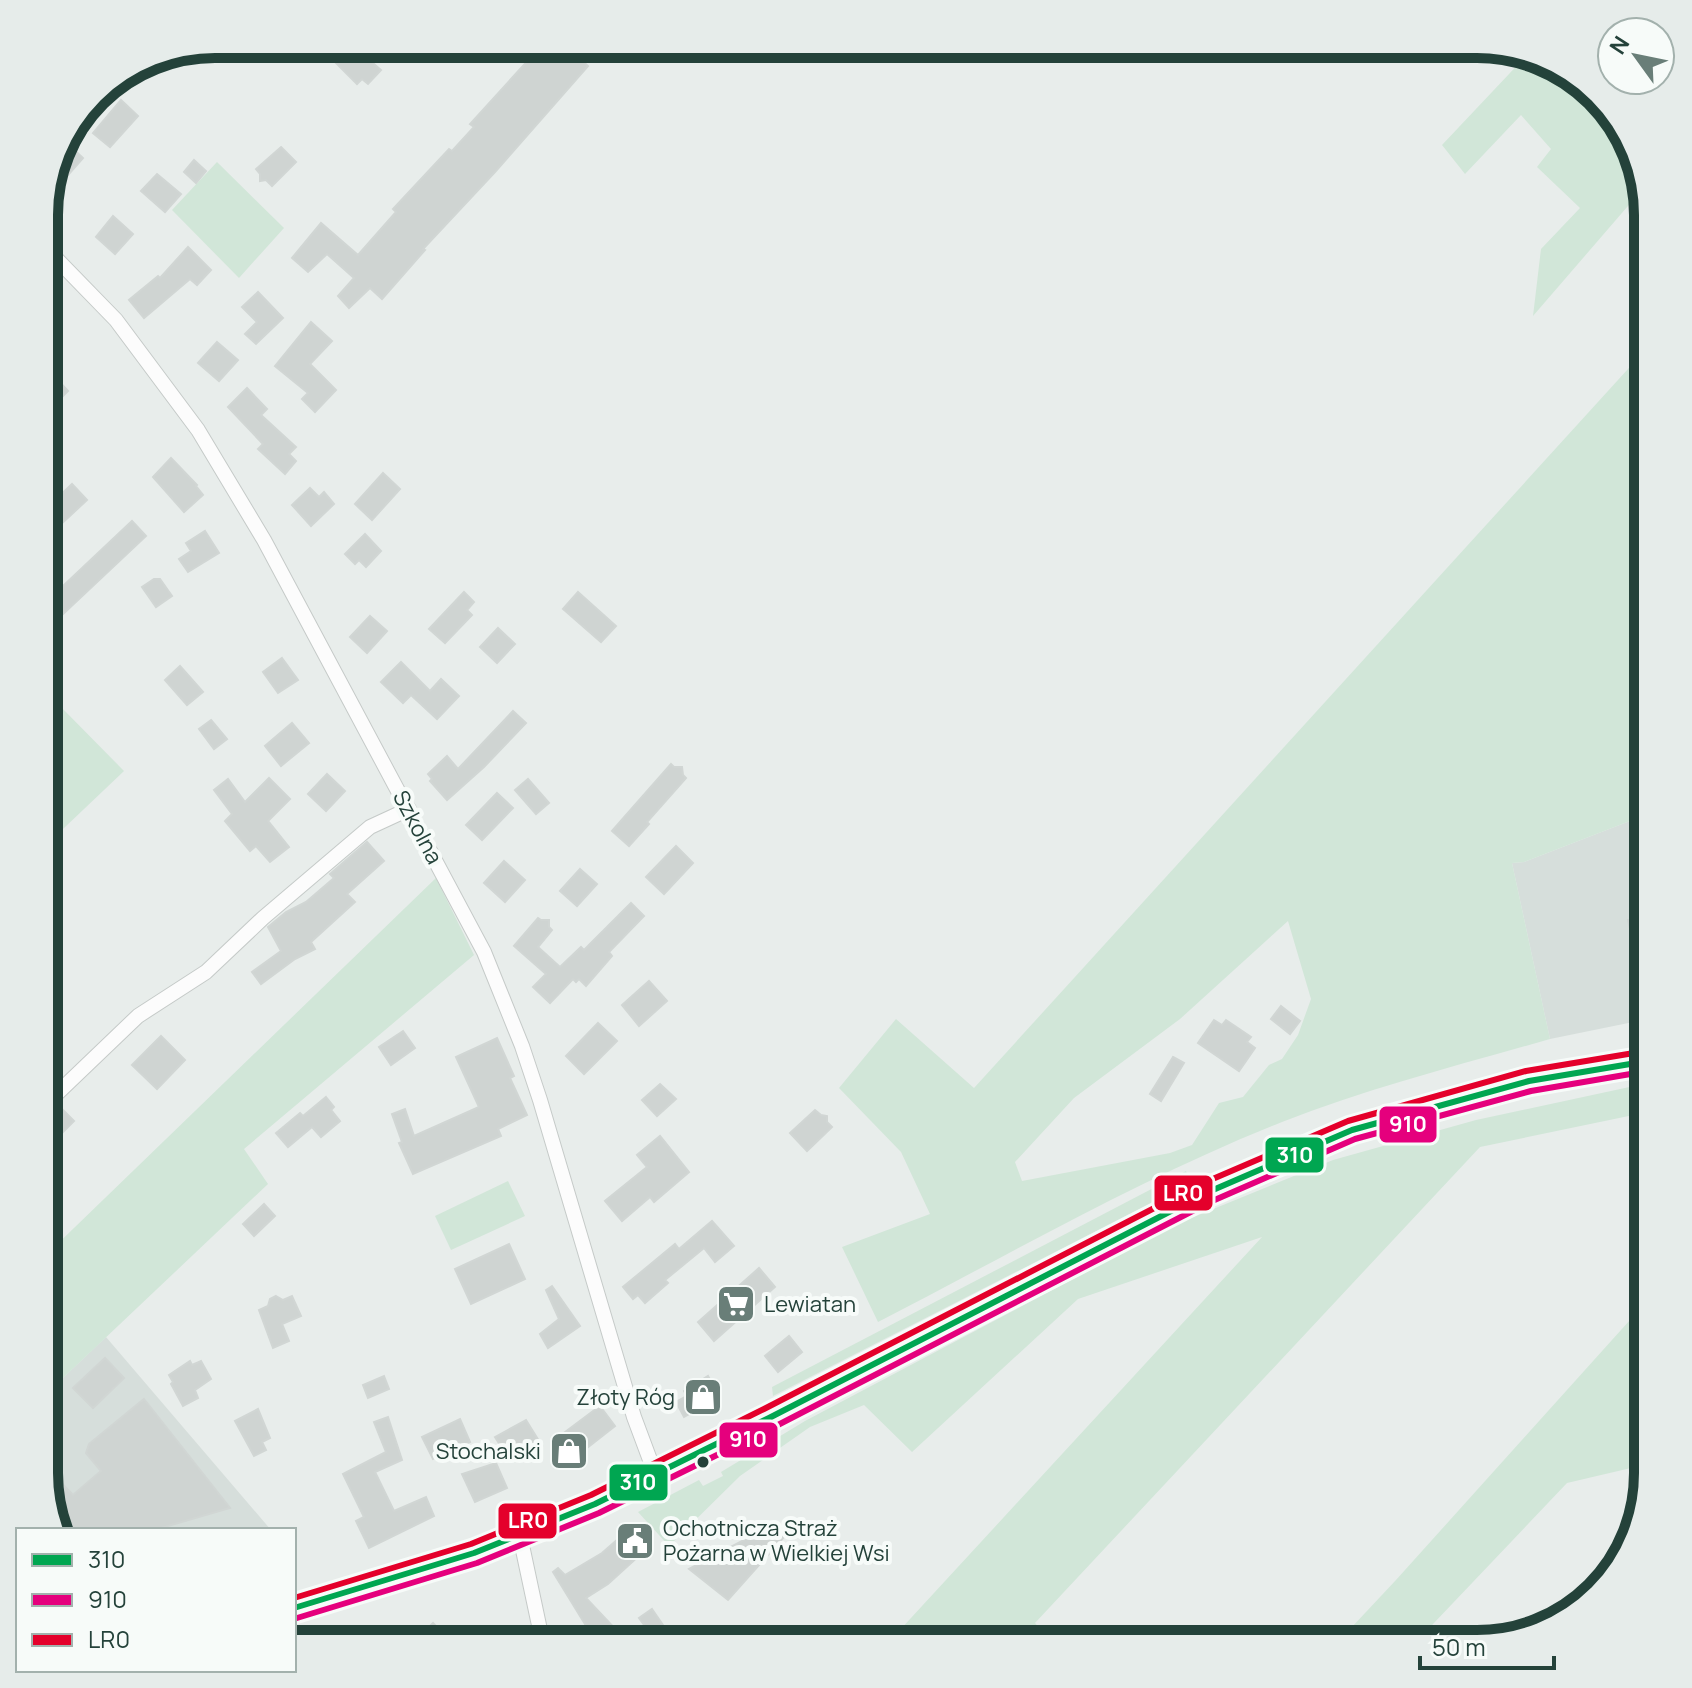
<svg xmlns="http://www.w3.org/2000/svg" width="1692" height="1688" viewBox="0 0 1692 1688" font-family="Manrope,sans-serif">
	<rect width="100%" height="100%" fill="#e8edeb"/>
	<g fill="#d6dedb">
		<polygon points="1648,814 1648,1019 1550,1039 1512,863 1524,862"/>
		<polygon points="106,1337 271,1530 55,1530 44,1465 56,1454 44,1442 44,1396"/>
	</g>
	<g fill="#d1e6d8" fill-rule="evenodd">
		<polygon points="1527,55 1552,61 1605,102 1635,150 1646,206 1634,199 1533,316 1541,249 1580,208 1537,167 1551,149 1521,115 1465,174 1442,145"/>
		<polygon points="217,162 284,228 239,278 172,210"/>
		<path d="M1648,347V814L1524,862L1512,863L1550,1039C1460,1065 1369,1088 1282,1122C1143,1177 1012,1253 878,1322L842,1247L930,1214L901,1152L839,1088L896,1019L974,1088ZM1288,921L1311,999L1298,1035L1282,1059L1269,1065L1243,1097L1219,1103L1192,1145L1170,1153L1022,1181L1015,1162L1074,1098L1180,1019Z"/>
		<polygon points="57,703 124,771 44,847 44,714"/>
		<polygon points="436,878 474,955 244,1149 268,1184 44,1396 44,1257"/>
		<polygon points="1648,1083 1648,1112 1480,1147 1035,1623 1053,1644 887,1644 1262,1237 1078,1299 912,1452 864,1405 810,1427 740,1476 669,1546 638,1512 699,1480 703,1486 723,1476 721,1472 805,1421 1179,1223 1333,1160 1476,1120"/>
		<polygon points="1186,1171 1190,1183 773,1396 772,1387"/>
		<polygon points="508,1181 525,1216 451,1250 435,1216"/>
		<polygon points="1648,1300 1648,1464 1567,1483 1414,1644 1336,1644 1396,1580"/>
	</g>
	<g fill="#cfd4d2" stroke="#d1d6d4" stroke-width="2">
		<polygon points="341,44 351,44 381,70 368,84 362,79 357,84 330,57"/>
		<polygon points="543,44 564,44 588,66 495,172 423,249 425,250 382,299 370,288 349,308 338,296 354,278 327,254 308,272 292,258 321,223 358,255 396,212 393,209 449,149 452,151 474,127 470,124"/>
		<polygon points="121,100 138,116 110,147 93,133"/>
		<polygon points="68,144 83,158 60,184 52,177 58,154"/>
		<polygon points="281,147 296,162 272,186 266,180 260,181 260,174 256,169"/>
		<polygon points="194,160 206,171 196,183 184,172"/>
		<polygon points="157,174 181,194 165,212 141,191"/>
		<polygon points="113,216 133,234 115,254 96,237"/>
		<polygon points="188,247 211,270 197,285 190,279 144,318 129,300 158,276 160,278"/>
		<polygon points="258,292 283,318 256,344 245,334 257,322 242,307"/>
		<polygon points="311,322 332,341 310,364 336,390 315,412 302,399 308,393 275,366"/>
		<polygon points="217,342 238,360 219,381 198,363"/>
		<polygon points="44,365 68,391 44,415"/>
		<polygon points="247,388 267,409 261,415 296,447 289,454 296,461 285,474 258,449 263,444 228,407"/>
		<polygon points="171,458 197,485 196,486 203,495 184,512 153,477"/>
		<polygon points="383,473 400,489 372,520 355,504"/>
		<polygon points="72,484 87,500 44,540 44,511"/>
		<polygon points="310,488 319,497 324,492 334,504 311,526 292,505"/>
		<polygon points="132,521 146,536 44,632 44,604"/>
		<polygon points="205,531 219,553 188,572 179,559 191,551 186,543"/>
		<polygon points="365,534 381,551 366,567 359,560 355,564 345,554"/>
		<polygon points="154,579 160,579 172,596 156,607 142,587"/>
		<polygon points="464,592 474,602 467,610 472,615 445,643 429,629"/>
		<polygon points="578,592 616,626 601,642 563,609"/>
		<polygon points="370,616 387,631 367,653 350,637"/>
		<polygon points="498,628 515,644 497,663 480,647"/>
		<polygon points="282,658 298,680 278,693 263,672"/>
		<polygon points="401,662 430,691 441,679 459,696 437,719 411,695 403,703 381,682"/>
		<polygon points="180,666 203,692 187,705 165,680"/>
		<polygon points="513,711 526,723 484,767 447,800 430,781 432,779 428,774 447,756 458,769"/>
		<polygon points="211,720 227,739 214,749 199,729"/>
		<polygon points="292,723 309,743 281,766 265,746"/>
		<polygon points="671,764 674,767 682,767 683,775 686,778 647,822 649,824 629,846 612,831"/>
		<polygon points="327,774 345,791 326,811 308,794"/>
		<polygon points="269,778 290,799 268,821 289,847 270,862 256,846 250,851 225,821 232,814 214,790 228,779 245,802"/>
		<polygon points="528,779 549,803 536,814 515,790"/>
		<polygon points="497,793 513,808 482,840 466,825"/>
		<polygon points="367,842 384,861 347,894 355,902 311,942 315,949 295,959 261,984 252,972 281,951 268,927 286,912 306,902 334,878 330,874"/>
		<polygon points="676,846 693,863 664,894 646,877"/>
		<polygon points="504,861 525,880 505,902 484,883"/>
		<polygon points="580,869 597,884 577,906 560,891"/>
		<polygon points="631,903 644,916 609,952 612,956 586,986 579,979 576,982 573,979 550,1003 533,987 546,974 514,946 538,918 541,920 549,920 549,927 552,930 538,947 560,967 581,947 584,950"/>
		<polygon points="1648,917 1648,939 1633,942 1628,920"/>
		<polygon points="649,981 667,1001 639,1026 622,1005"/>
		<polygon points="1281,1006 1300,1021 1290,1034 1271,1019"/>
		<polygon points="1214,1020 1222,1025 1226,1020 1251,1037 1247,1042 1255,1048 1239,1071 1198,1043"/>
		<polygon points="598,1023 617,1041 584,1074 566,1056"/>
		<polygon points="403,1031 415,1048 391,1065 379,1047"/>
		<polygon points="161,1036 185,1060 157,1089 132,1065"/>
		<polygon points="497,1038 514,1076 510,1078 527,1115 498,1129 501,1136 413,1174 399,1143 402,1142 392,1114 405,1109 414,1136 479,1107 456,1057"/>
		<polygon points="1173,1057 1184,1063 1161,1101 1150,1094"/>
		<polygon points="660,1084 676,1099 657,1116 642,1100"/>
		<polygon points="326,1097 334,1107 331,1110 340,1121 321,1137 312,1127 288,1147 276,1133 300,1113 303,1116"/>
		<polygon points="61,1108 74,1121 44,1151 44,1126"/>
		<polygon points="815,1110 821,1115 827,1116 827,1122 832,1127 807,1151 790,1133"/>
		<polygon points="660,1136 689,1172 654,1202 650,1197 622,1221 605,1201 647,1167 637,1155"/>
		<polygon points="264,1204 275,1216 254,1236 243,1224"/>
		<polygon points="712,1221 734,1246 715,1262 704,1248 665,1280 668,1283 645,1303 638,1295 633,1299 623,1287 675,1244 679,1249"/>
		<polygon points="509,1244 525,1279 471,1304 455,1269"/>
		<polygon points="759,1268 775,1287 714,1341 698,1322"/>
		<polygon points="552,1286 580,1326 548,1348 540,1334 559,1319 546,1290"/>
		<polygon points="276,1296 283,1300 292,1296 301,1316 282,1324 289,1341 273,1348 259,1310 268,1306 270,1299"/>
		<polygon points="789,1336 802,1352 778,1372 765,1356"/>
		<polygon points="105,1358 124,1378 93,1408 73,1388"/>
		<polygon points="190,1361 192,1365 201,1361 211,1379 195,1390 198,1398 183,1406 171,1384 173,1382 169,1375"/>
		<polygon points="384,1376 389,1389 368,1398 363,1385"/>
		<polygon points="708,1376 720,1397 684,1417 676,1402 687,1396 684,1391"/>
		<polygon points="144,1399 230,1508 154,1530 69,1530 51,1510 44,1465 73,1495 101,1471 86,1453 89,1444"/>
		<polygon points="600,1406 615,1426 569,1462 555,1442 567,1434 565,1432"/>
		<polygon points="258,1409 270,1438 262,1442 266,1450 254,1456 235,1421"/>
		<polygon points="388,1417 402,1460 375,1472 394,1511 426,1497 434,1516 369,1548 356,1521 364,1517 343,1474 386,1452 374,1422"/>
		<polygon points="460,1419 470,1442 433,1459 422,1437"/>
		<polygon points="526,1420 539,1441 514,1459 509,1459 495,1437"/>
		<polygon points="496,1463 507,1488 475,1502 462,1474"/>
		<polygon points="774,1524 784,1537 728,1600 689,1569"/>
		<polygon points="634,1525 651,1545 608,1584 586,1598 619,1633 607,1644 571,1644 588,1629 553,1572 558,1568 565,1575 602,1553"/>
		<polygon points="652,1609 663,1625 678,1644 658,1644 639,1618"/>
		<polygon points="433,1623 453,1644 412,1644"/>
	</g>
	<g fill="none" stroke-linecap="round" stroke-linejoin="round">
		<g stroke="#c5cac8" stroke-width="16">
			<g id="street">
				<polyline points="44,246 116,320 198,430 264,540 484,952 522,1046 540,1100 634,1417 656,1476"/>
				<polyline points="44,1106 138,1016 206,972 263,918 370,827 409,809"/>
				<polyline points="520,1536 543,1644"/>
			</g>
		</g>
		<g stroke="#c3ccc9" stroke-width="24">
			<polyline id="primary" points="294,1608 474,1553 595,1504 769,1418 1206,1193 1352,1130 1529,1081 1648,1061"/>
		</g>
		<use href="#street" stroke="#fcfcfc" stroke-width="14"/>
		<use href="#primary" stroke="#cfd7d5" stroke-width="22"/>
		<g stroke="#f7fbf9" stroke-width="12">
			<polyline id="bus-1" points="294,1608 474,1553 595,1504 769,1418 1206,1193 1352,1130 1529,1081 1648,1061"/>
		</g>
		<g stroke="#f7fbf9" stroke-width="12">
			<polyline id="bus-2" points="297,1618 477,1563 599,1513 774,1427 1210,1202 1355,1139 1531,1091 1648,1071"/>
		</g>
		<g stroke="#f7fbf9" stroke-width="12">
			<polyline id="bus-3" points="294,1598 471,1544 591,1495 764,1409 1201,1184 1348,1121 1526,1071 1646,1051"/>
		</g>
		<use href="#bus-1" stroke="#00a651" stroke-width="6"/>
		<use href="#bus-2" stroke="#e5007d" stroke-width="6"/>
		<use href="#bus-3" stroke="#e4002b" stroke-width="6"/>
	</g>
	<defs>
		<g id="supermarket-square" transform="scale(2)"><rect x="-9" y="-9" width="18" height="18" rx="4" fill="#697e78" stroke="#f7fbf9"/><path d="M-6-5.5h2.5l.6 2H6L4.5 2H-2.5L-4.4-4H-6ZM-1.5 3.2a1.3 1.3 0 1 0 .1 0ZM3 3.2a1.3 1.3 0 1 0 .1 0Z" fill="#fff"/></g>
		<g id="shop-square" transform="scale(2)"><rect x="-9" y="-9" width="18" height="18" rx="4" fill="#697e78" stroke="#f7fbf9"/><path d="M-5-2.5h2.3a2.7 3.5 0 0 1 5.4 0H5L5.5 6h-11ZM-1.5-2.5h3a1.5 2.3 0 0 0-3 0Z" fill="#fff"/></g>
		<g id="civic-square" transform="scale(2)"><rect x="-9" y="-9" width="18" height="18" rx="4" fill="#697e78" stroke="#f7fbf9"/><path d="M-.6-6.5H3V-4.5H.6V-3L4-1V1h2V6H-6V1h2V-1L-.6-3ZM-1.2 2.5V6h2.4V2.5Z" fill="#fff"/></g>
	</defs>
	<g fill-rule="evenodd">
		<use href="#supermarket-square" x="736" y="1304"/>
		<use href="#shop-square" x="703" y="1397"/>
		<use href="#shop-square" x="569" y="1451"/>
		<use href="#civic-square" x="635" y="1541"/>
	</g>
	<circle fill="#24423a" stroke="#f7fbf9" stroke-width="3" cx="703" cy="1462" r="7"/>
	<g text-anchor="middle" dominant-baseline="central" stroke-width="8" stroke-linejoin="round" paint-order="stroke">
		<g font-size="22" fill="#24423a" stroke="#f7fbf9">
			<text transform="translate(418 827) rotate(62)">Szkolna</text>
		</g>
		<g font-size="22" fill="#24423a" stroke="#f7fbf9" text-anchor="start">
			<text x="764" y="1304">Lewiatan</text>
			<text x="675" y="1397" text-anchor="end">Złoty Róg</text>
			<text x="541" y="1451" text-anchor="end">Stochalski</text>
			<text x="663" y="1528">Ochotnicza Straż<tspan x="663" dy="25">Pożarna w Wielkiej Wsi</tspan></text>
		</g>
	</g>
	<path d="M0 0H1692V1688H0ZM215 58H1477A157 157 0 0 1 1634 215V1473A157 157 0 0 1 1477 1630H215A157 157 0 0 1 58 1473V215A157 157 0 0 1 215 58Z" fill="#e6ecea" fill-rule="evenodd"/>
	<path fill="none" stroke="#24423a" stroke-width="10" d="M215 58H1477A157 157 0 0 1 1634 215V1473A157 157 0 0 1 1477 1630H215A157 157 0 0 1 58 1473V215A157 157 0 0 1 215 58Z"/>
	<g stroke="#f7fbf9" stroke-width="3">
		<rect x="1378" y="1105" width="60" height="39" rx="8" fill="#e5007d"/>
		<rect x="1264" y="1136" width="61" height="38" rx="8" fill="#00a651"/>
		<rect x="1153" y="1174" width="61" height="38" rx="8" fill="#e4002b"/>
		<rect x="718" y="1421" width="61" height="38" rx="8" fill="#e5007d"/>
		<rect x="608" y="1463" width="61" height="39" rx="8" fill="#00a651"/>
		<rect x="497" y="1502" width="61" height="38" rx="8" fill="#e4002b"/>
	</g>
	<g font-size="22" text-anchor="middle" font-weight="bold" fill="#fff">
		<text x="1408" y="1132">910</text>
		<text x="1295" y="1163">310</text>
		<text x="1183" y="1201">LR0</text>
		<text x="748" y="1447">910</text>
		<text x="638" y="1490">310</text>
		<text x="528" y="1528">LR0</text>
	</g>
	<rect x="16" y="1528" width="280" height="144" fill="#f7fbf9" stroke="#a3b1ad" stroke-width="2"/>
	<rect x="32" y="1554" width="40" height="12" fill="#00a651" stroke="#a3b1ad" stroke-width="2"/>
	<text x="88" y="1568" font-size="24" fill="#24423a">310</text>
	<rect x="32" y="1594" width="40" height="12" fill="#e5007d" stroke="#a3b1ad" stroke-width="2"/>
	<text x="88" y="1608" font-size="24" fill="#24423a">910</text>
	<rect x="32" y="1634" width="40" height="12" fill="#e4002b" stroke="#a3b1ad" stroke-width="2"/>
	<text x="88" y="1648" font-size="24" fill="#24423a">LR0</text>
	<g transform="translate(1636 56) rotate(303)"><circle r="38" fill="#f7fbf9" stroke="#a3b1ad" stroke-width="2"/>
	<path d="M0-6L14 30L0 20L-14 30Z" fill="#697e78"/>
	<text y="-12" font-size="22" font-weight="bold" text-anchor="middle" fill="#24423a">N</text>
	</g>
	<path d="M1420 1656v12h134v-12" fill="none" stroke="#24423a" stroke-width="4"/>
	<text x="1432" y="1656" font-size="24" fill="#24423a" stroke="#f7fbf9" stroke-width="6" paint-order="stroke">50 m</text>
</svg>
